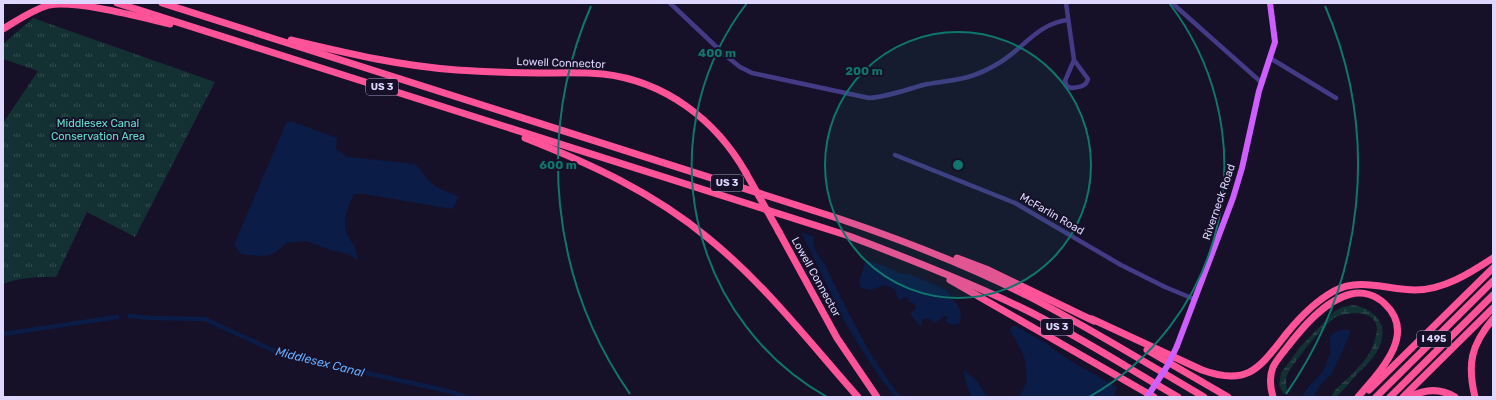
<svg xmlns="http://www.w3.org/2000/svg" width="1496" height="400" viewBox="0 0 1496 400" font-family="Rubik,sans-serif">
	<defs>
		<pattern id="wetland-marsh" width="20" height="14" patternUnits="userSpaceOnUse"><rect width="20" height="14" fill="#133032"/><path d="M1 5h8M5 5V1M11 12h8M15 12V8" fill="none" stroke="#354d51"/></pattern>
		<pattern id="park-tufts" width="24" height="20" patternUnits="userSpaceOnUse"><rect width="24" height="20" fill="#133032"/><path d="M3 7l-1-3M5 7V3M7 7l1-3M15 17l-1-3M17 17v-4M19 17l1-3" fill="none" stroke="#354d51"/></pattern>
	</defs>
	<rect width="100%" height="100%" fill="#161028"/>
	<path fill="url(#wetland-marsh)" d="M1353,305C1379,310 1391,329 1376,353C1371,361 1364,367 1357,374C1350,382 1344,390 1336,397H1331C1334,390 1341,384 1347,379C1358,368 1369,358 1374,343C1375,338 1377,332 1377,328C1375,309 1348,312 1336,317C1325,323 1293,363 1287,375C1285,381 1286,387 1288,393L1287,394L1283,393L1279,385L1281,373L1300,347L1335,311L1343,307Z"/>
	<path fill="url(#park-tufts)" d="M33,18L215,82L135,237L87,212L56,277C39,277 20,277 3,284V123L38,71L3,59V44Z"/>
	<g fill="#0b1c46">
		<path d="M291,121L337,138L336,149L348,157L416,164L428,180L437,187L459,197L452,209L363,194H354C349,205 341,222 347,234C352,244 358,248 357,260L348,254L333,251L306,241L286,243C271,260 262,256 241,254L234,245L286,123Z"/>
		<path d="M801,232L814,237C811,248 820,256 825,265C847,310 869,357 901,397H895L879,376L856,341L844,320Z"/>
		<path d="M866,260L891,269L900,274H909L946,290L959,307L961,314L960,322C955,326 952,325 946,322L947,316H944L935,323C930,320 928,316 922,320V325L920,326L910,314L912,312L916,309L915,304L909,301L907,297L899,300L894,289L885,285L871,290L861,288L859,281Z"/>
		<polygon points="1013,326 1016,326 1047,344 1069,360 1117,387 1114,397 1019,397 1027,381 1025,360 1021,350 1010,331 1010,329"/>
		<path d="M1341,330H1350V334L1332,374L1322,383L1313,397H1302C1306,385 1320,379 1325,367C1328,363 1327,357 1331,353C1330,339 1326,335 1341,330Z"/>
		<path d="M964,370L978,382L987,397H971C968,388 964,380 964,370Z"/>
	</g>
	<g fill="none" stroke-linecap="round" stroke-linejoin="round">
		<g stroke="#0b1c46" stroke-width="4.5">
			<polyline points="130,316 151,318 205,319 281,354 452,392 466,397"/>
			<polyline points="3,334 117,317"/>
		</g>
		<g stroke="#443b86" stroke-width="4.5">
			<path d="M670,3L725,55L740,67L752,73L869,98C887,97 905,90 923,85C938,82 953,81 968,77C979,74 989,69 999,63C1023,49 1038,23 1068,20"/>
			<path d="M1066,3L1074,60L1088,79C1086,87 1079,87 1071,88L1067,86L1065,81L1074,60"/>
			<polyline points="1172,3 1262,83"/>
			<polyline points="1270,58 1336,98"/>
			<polyline points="895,155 1015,203 1121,265 1165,287 1194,299"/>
		</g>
		<polyline stroke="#ce5ffe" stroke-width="6" points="1177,346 1233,198 1242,168 1259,91 1275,42 1270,3"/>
		<g stroke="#fe5398" stroke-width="7">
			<path d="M117,3L849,236C907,258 964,280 1020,307C1074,333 1126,367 1178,397"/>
			<path d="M162,3L840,219C905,241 967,265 1028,296C1088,327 1146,363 1204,397"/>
			<path d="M3,29C18,20 32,10 49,5C77,0 140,17 170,24"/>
			<path d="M291,40C346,53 400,66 457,70C485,72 512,73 539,73C560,73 582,72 603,74C665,81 716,120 746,173"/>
			<path d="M525,138C591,164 654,193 708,238C765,284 810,343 858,397"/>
			<polyline points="779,232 837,338 877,397"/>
			<polyline points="957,258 986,269 1094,321"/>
			<polyline points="950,280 1154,397"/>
			<path d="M1092,319L1202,370C1249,387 1260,367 1287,333C1300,317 1316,301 1334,291C1360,277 1388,290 1415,290C1444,290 1470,273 1493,258"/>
			<polyline points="1147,350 1228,397"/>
			<polyline points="1369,390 1493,268"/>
			<path d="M1273,397C1270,387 1269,377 1273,367C1276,361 1281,355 1285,350C1301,329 1325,300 1351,294C1363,291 1376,295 1385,304C1418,335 1378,373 1358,397"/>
			<polyline points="1376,397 1493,281"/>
			<polyline points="1390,397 1493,295"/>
			<polyline points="1403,397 1493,308"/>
			<path d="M1410,397C1425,389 1440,388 1455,397"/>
			<path d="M1475,397C1467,364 1471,345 1493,319"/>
		</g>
		<polyline stroke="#ce5ffe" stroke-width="6" points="1147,397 1168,365 1177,346"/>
		<polyline stroke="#fe5398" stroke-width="7" points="746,173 779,232"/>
	</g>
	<circle cx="958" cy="165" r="133" fill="#0f766e" fill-opacity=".12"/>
	<g fill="none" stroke="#0f766e" stroke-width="2">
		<circle cx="958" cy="165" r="133"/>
		<path d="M827 397A266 266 0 0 1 747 3M1169 3A266 266 0 0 1 1089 397"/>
		<path d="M630 394A400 400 0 0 1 591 6M1325 6A400 400 0 0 1 1286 394"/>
	</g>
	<g text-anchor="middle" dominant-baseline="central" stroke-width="4" stroke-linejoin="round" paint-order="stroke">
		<g fill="#161028" stroke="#a29bbe" stroke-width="1">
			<rect x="366" y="79" width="32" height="16" rx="3"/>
			<rect x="711" y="175" width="32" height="16" rx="3"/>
			<rect x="1041" y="319" width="32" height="16" rx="3"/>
			<rect x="1417" y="331" width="34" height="16" rx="3"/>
		</g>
		<g font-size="10" font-weight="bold" fill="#ded7ff">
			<text x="382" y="87">US 3</text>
			<text x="727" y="183">US 3</text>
			<text x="1057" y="327">US 3</text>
			<text x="1434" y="339">I 495</text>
		</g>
		<g font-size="11" fill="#ded7ff" stroke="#161028">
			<text transform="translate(561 63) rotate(2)">Lowell Connector</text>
			<text transform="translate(1219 202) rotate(-71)">Riverneck Road</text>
			<text transform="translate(1052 214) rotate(30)">McFarlin Road</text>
			<text transform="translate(816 277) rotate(61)">Lowell Connector</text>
		</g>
		<g font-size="11" fill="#62dfc9" stroke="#161028">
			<text x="98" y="123">Middlesex Canal<tspan x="98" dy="13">Conservation Area</tspan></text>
		</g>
		<g font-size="12" font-style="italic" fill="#66acfe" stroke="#161028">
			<text transform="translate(320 362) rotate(14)">Middlesex Canal</text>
		</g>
	</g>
	<circle cx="958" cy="165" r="6" fill="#0f766e" stroke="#161028" stroke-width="2"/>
	<g font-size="12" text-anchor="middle" font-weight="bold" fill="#0f766e" stroke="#161028" stroke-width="4" stroke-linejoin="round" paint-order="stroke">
		<text x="717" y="57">400 m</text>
		<text x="864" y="75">200 m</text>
		<text x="558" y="169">600 m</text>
	</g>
	<rect width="1496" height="400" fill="none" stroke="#ded7ff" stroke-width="8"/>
</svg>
